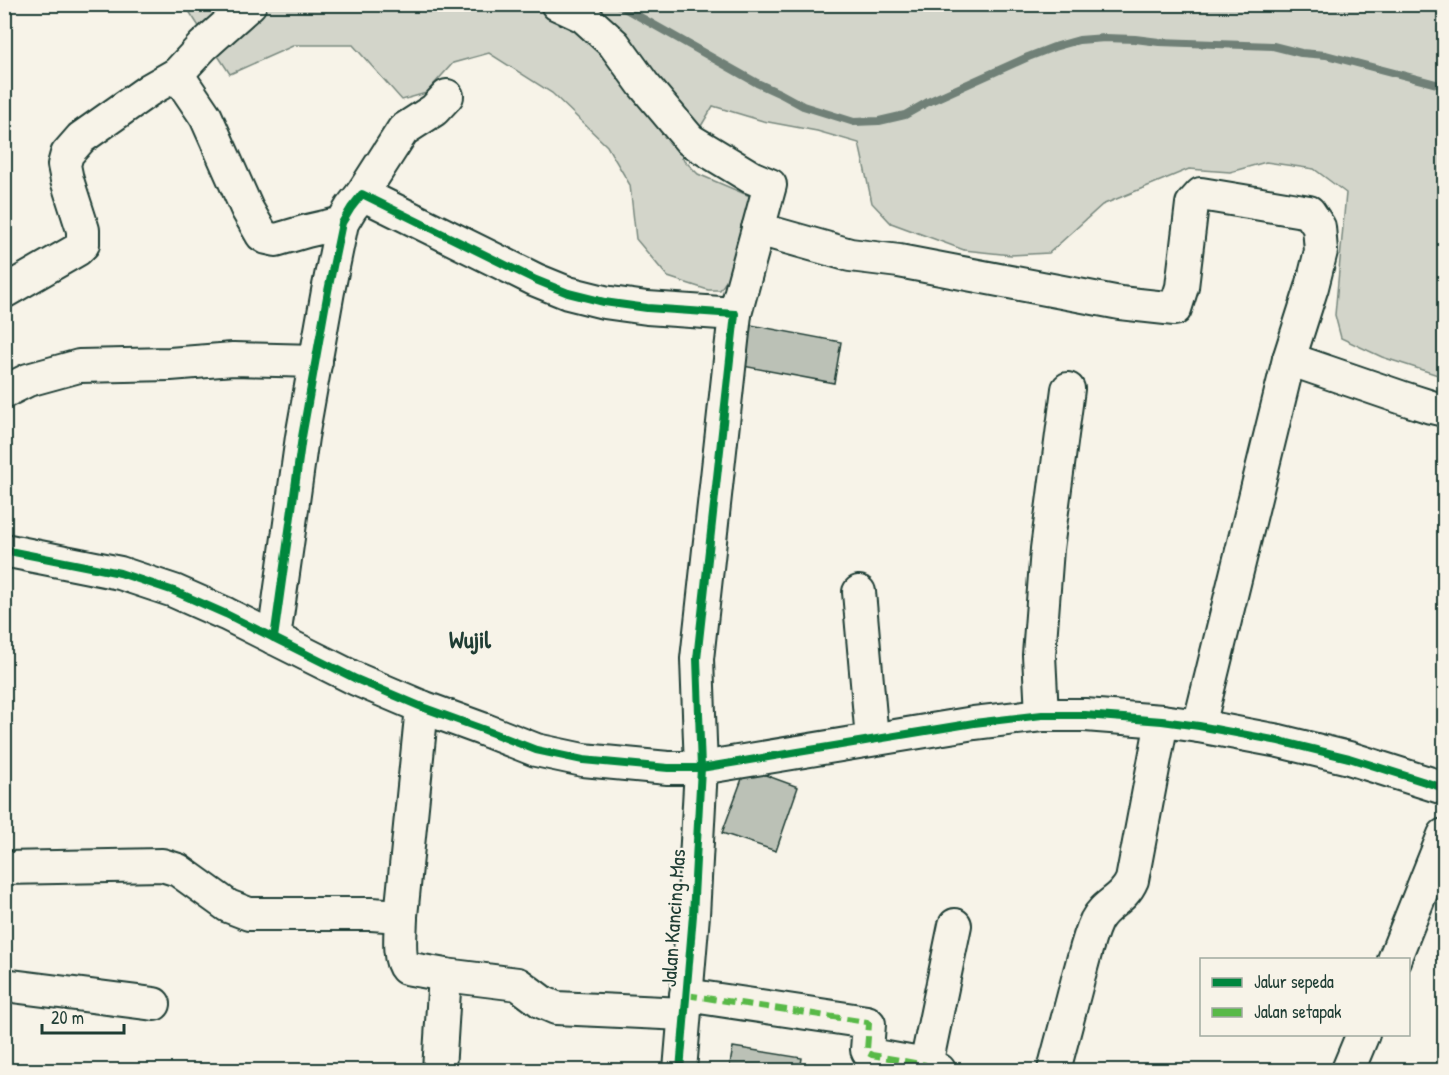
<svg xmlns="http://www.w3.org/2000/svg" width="1449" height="1075" viewBox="0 0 1449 1075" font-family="'Patrick Hand',sans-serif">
	<rect width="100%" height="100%" fill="#f7f3e8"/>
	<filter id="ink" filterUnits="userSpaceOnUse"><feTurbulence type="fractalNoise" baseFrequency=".0167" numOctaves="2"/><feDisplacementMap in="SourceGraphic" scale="12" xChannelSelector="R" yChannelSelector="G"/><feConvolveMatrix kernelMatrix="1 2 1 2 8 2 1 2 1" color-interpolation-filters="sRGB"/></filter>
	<g filter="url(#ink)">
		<polygon fill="#d3d5ca" stroke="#79897f" stroke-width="1.5" points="185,5 1444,5 1444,377 1382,357 1341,338 1335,315 1346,193 1314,169 1266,162 1230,172 1189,169 1102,205 1049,253 1011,255 964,250 891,223 872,203 859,143 817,131 763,121 713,106 682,158 698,174 752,197 736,267 720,290 708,290 668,277 636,239 630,185 607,146 552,93 489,53 453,63 426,93 402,100 353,45 295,45 230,74"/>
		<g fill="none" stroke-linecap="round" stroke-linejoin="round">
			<polyline stroke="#6f8077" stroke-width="8" points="617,4 757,83 781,94 803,106 854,122 879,121 905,115 928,102 1028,57 1054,47 1079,40 1105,38 1135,39 1159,42 1273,46 1301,53 1326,55 1444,86"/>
		</g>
		<g fill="#bbc1b6" stroke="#1f3d34" stroke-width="1.5">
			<polygon points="751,325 841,342 834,383 743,366"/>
			<polygon points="746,768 798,787 776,851 722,833"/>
			<polygon points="733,1047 802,1058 800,1070 729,1070"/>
		</g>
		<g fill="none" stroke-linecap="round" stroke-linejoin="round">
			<g stroke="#1f3d34" stroke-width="36">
				<g id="minor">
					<polyline points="557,4 583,16 614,44 643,84 690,140 751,177 770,185 735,314"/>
					<polyline points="177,74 203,46 250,4"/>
					<polyline points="362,194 403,130 434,110 447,96"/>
					<polyline points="758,229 850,255 899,261 1120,303 1175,309 1182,287 1192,204 1201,194 1309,212 1319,227 1321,251 1312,287 1289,359 1199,726"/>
					<polyline points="4,292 77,250 83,244 83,230 67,180 64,165 67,154 81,138 149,90 177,74 206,117 247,209 262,235 267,238 276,240 307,231 342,223"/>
					<polyline points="1289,359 1403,398 1431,407 1444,410"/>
					<polyline points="4,392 28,380 79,366 170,364 233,359 316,361"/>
					<polyline points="4,550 120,573 174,591 226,614 356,679 422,707 485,730 536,750 583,760 668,768 701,768 974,723 1042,715 1085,715 1162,721 1199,726 1279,741 1349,758 1444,788"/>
					<polyline points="859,592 872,739"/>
					<polyline points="274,638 302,437 328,291 342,223 351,208 362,194 536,280 568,293 604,302 647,308 735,314 697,659 701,768 693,915 680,1070"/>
					<polyline points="1042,715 1039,655 1047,549 1068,389"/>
					<polyline points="4,868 162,865 178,870 228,906 249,914 371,914 401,916 422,707"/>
					<path d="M401,916C401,930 397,958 406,968L445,975L518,984L542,1002L556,1008L684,1014"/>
					<polyline points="1394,960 1444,835"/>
					<polyline points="4,985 154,1004"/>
					<polyline points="686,995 867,1022 869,1024 867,1050 870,1055 926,1065 939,1070"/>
					<polyline points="439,1070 445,975"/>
					<polyline points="925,1070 955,925"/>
					<path d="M1054,1070C1062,1039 1071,1007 1079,975C1084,958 1088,938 1096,921C1105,903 1123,901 1132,880L1162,721"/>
					<polyline points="1348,1070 1363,1034"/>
				</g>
			</g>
			<use href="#minor" stroke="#f7f3e8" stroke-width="32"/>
			<polyline stroke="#58b947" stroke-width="6" stroke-dasharray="12 6" stroke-linecap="butt" points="686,995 867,1022 869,1024 867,1050 868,1053 872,1055 926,1065"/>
			<g stroke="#f7f3e8" stroke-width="11">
				<g id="cycleway">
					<polyline points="4,550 120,573 174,591 226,614 356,679 422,707 485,730 536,750 583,760 668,768 701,768 974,723 1042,715 1085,715 1162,721 1199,726 1279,741 1349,758 1444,788"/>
					<polyline points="274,638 302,437 328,291 342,223 351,208 362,194 536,280 568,293 604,302 647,308 735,314 697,659 701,768 693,915 680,1070"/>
				</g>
			</g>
			<use href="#cycleway" stroke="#00873e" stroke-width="8"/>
		</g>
	</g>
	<g text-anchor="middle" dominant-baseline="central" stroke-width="4.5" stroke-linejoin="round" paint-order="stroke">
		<g font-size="21" fill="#1f3d34" stroke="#f7f3e8">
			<text transform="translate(673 918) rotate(-86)">Jalan Kancing Mas</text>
		</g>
		<g font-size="24" font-weight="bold" fill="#1f3d34" stroke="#f7f3e8">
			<text x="470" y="639">Wujil</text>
		</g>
	</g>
	<rect width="1449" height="1075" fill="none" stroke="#f7f3e8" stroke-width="24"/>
	<rect x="12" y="12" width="1425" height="1051" fill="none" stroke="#1f3d34" stroke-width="2" filter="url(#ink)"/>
	<rect x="1200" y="958" width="210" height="78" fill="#f7f3e8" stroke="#a1aaa0" stroke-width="1.5"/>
	<rect x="1212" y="978" width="30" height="9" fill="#00873e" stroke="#a1aaa0" stroke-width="1.5"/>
	<text x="1254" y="988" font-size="18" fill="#1f3d34">Jalur sepeda</text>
	<rect x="1212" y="1008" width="30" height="9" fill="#58b947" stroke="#a1aaa0" stroke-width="1.5"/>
	<text x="1254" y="1018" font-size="18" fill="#1f3d34">Jalan setapak</text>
	<path d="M42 1024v9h82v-9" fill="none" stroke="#1f3d34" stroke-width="3"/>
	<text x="51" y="1024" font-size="18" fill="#1f3d34" stroke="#f7f3e8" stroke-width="4.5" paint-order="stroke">20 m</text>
</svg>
